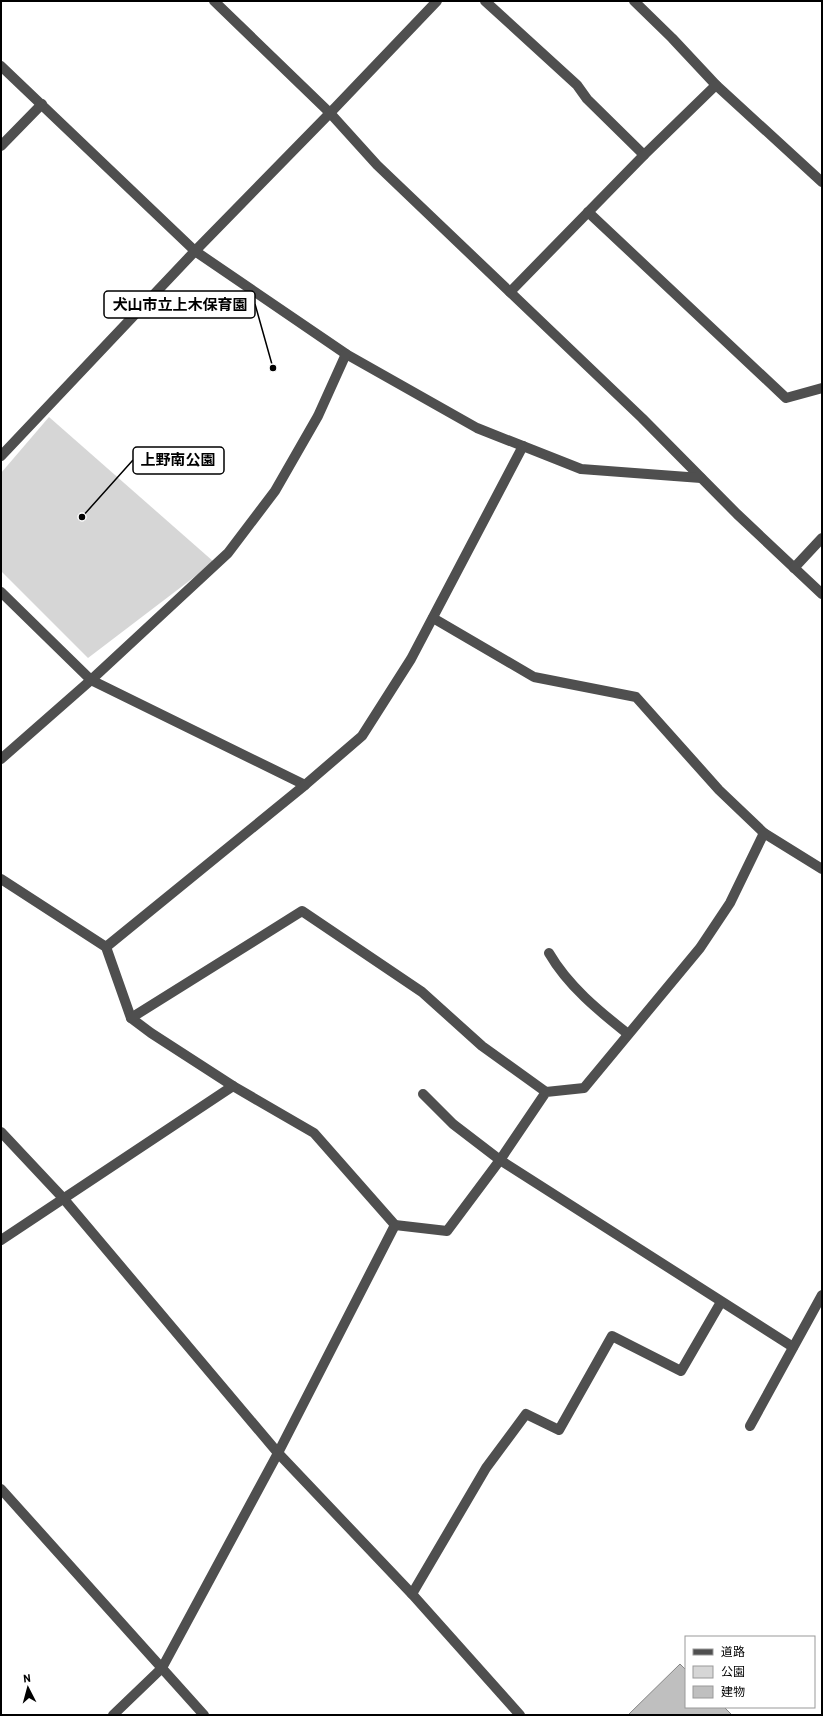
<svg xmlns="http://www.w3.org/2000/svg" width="823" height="1716" viewBox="0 0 823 1716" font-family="Barlow,'Noto Sans JP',sans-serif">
	<rect width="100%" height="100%" fill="#fff"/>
	<polygon fill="#d6d6d6" points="49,417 214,562 88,658 1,571 1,473"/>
	<polygon fill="#bfbfbf" stroke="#868686" points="680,1664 686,1670 686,1707 724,1707 732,1715 628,1715"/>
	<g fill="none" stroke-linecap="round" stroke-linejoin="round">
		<g stroke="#4f4f4f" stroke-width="10">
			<polyline points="214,1 330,113 377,165 642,418 737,514 822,594"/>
			<polyline points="485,1 577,85 587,99 644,155"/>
			<polyline points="634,1 672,38 716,85 822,182"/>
			<polyline points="1,66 195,251 346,354 477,428 581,469 701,478"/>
			<polyline points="1,146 42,104"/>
			<polyline points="588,212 786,398 822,388"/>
			<polyline points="510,292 644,155 716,85"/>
			<polyline points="1,456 195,251 330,113 437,1"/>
			<polyline points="794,568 822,538"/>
			<polyline points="1,592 91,680 305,785"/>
			<polyline points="433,618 534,677 636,697 719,790 764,833 822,869"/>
			<polyline points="1,759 91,680 228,553 275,491 318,416 346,354"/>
			<polyline points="1,879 106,947 131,1018 151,1033 233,1086 314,1133 395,1225 447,1231 500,1160 546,1092 584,1088 700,948 730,903 764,833"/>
			<polyline points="106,947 305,785 362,736 411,659 523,446"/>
			<path d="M549,953C568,986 599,1011 628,1034"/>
			<polyline points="131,1018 302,911 422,992 482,1046 546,1092"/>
			<polyline points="423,1094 453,1124 500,1160 793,1347"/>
			<polyline points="1,1132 63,1198 278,1453 412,1594 520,1715"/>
			<polyline points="1,1240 233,1086"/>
			<polyline points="750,1426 822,1295"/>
			<polyline points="1,1489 204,1715"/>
			<polyline points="412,1594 486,1468 526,1414 559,1430 612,1336 681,1371 721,1302"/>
			<polyline points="113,1715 162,1668 278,1453 395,1225"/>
		</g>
	</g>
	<path fill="none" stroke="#000" stroke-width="1.5" d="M273 368L255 304M82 517L133 460"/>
	<g fill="#000" stroke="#fff" stroke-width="1.5">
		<circle cx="273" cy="368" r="4"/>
		<circle cx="82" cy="517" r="4"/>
	</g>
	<g fill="#fff" stroke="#000" stroke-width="1.5">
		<rect x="104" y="291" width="151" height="27" rx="4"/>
		<rect x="133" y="447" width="91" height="27" rx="4"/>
	</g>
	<g font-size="15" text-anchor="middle" font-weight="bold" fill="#000">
		<text x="180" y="310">犬山市立上木保育園</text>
		<text x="178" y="465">上野南公園</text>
	</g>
	<rect width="823" height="1716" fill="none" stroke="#000000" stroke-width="4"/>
	<rect x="685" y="1636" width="130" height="72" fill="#ffffff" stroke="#999999"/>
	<rect x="693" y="1649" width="20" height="6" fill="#4f4f4f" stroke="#999999"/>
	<text x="721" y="1656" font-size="12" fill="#000000">道路</text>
	<rect x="693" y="1666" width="20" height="12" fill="#d6d6d6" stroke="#999999"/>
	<text x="721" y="1676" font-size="12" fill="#000000">公園</text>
	<rect x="693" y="1686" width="20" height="12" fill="#bfbfbf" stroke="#999999"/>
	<text x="721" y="1696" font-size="12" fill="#000000">建物</text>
	<g transform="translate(28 1688) rotate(354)" stroke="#ffffff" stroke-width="3" paint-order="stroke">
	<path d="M0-3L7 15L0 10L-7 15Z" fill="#000000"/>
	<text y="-6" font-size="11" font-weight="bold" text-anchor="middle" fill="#000000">N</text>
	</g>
</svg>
